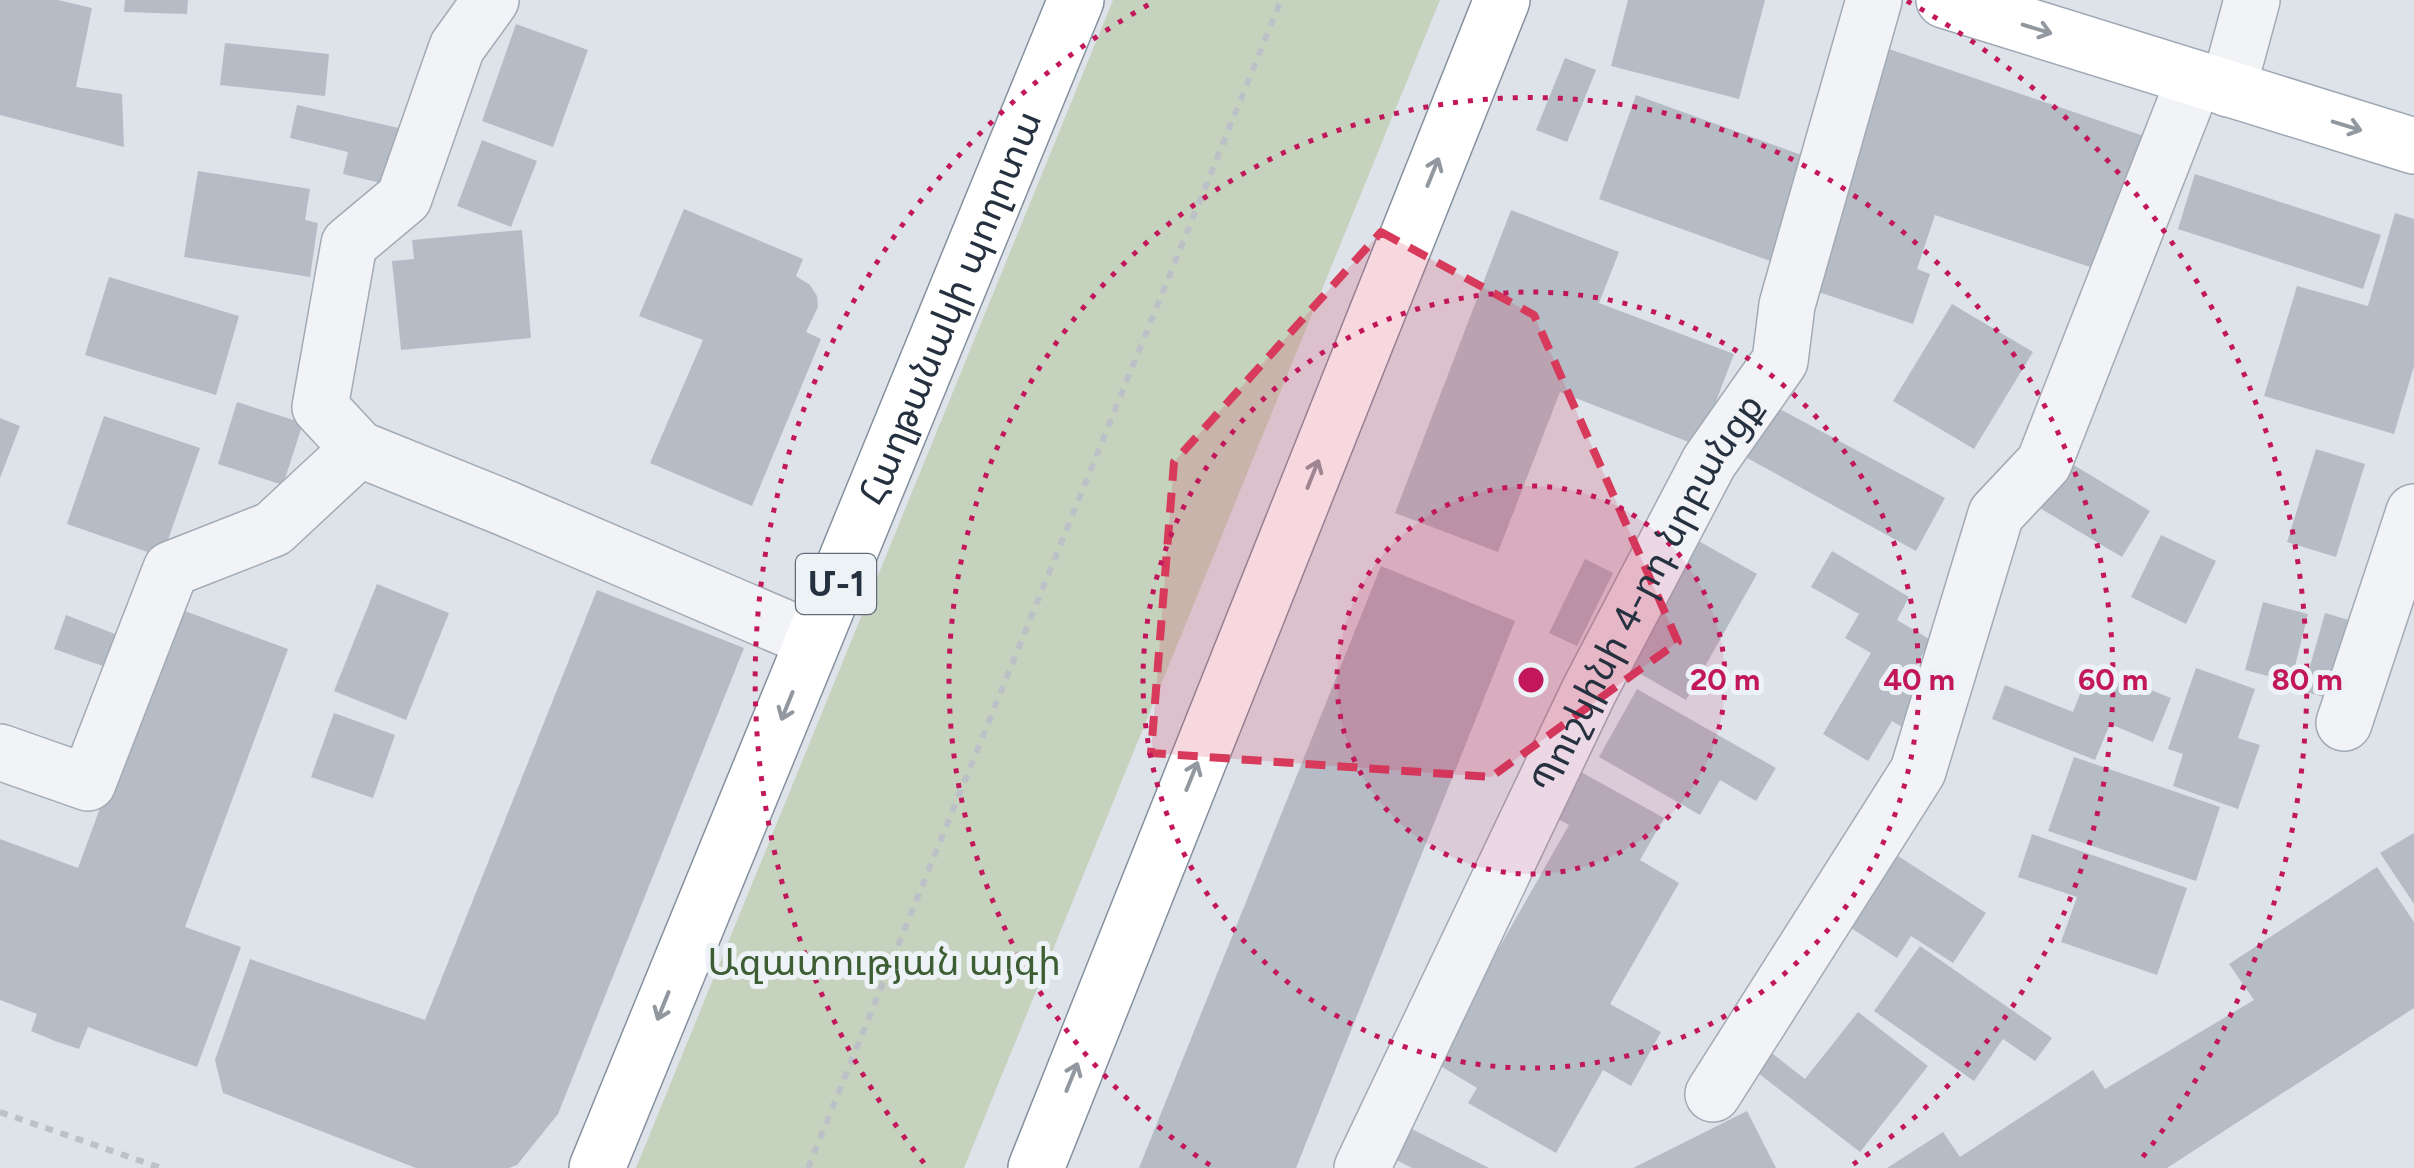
<svg xmlns="http://www.w3.org/2000/svg" width="2414" height="1168" viewBox="0 0 2414 1168" font-family="Figtree,'Noto Sans Armenian',sans-serif">
	<rect width="100%" height="100%" fill="#dee3e9"/>
	<polygon fill="#c5d3be" points="1113,0 1440,0 964,1168 636,1168"/>
	<g fill="#b5bcc6">
		<polygon points="0,0 58,0 92,8 76,87 122,94 124,147 0,115"/>
		<polygon points="125,0 188,0 187,14 124,12"/>
		<polygon points="1628,0 1765,0 1739,99 1611,66"/>
		<polygon points="516,24 588,50 553,147 482,121"/>
		<polygon points="225,43 329,54 325,96 220,85"/>
		<polygon points="1883,47 2147,137 2102,271 1935,215 1917,269 1930,274 1913,324 1801,286"/>
		<polygon points="1565,58 1596,70 1567,142 1536,130"/>
		<polygon points="1636,95 1810,158 1773,262 1599,199"/>
		<polygon points="297,105 399,128 385,184 343,174 348,152 290,138"/>
		<polygon points="482,140 537,161 511,227 457,206"/>
		<polygon points="198,171 310,189 305,220 318,223 310,277 184,257"/>
		<polygon points="2195,174 2381,235 2363,289 2178,229"/>
		<polygon points="684,209 803,259 796,276 810,285 817,296 818,307 806,332 821,339 752,506 650,463 703,340 639,316"/>
		<polygon points="1511,210 1619,252 1599,303 1734,354 1699,446 1560,392 1498,552 1395,513"/>
		<polygon points="2395,213 2414,219 2414,366 2394,434 2264,396 2297,286 2368,306"/>
		<polygon points="522,230 531,338 401,350 392,261 414,259 412,240"/>
		<polygon points="109,277 239,316 216,395 85,355"/>
		<polygon points="1952,304 2033,352 1974,449 1893,401"/>
		<polygon points="237,402 303,423 283,485 218,464"/>
		<polygon points="1767,402 1945,498 1916,551 1738,453"/>
		<polygon points="104,416 200,448 162,557 67,524"/>
		<polygon points="0,418 20,426 0,478"/>
		<polygon points="2316,449 2365,464 2336,557 2287,542"/>
		<polygon points="2067,461 2150,511 2122,557 2038,507"/>
		<polygon points="1688,535 1757,574 1686,700 1618,661"/>
		<polygon points="2161,535 2216,561 2186,624 2131,597"/>
		<polygon points="1832,551 1909,597 1897,620 1931,640 1910,676 1932,689 1907,730 1892,721 1868,761 1823,734 1871,653 1845,638 1859,614 1811,587"/>
		<polygon points="1585,559 1613,573 1577,646 1549,633"/>
		<polygon points="1381,566 1515,621 1296,1168 1139,1168"/>
		<polygon points="377,584 449,613 406,720 334,691"/>
		<polygon points="597,590 744,648 558,1114 517,1165 509,1168 416,1168 223,1093 215,1060 250,959 425,1020"/>
		<polygon points="2263,602 2308,614 2291,682 2245,670"/>
		<polygon points="174,607 288,649 185,927 241,947 197,1067 88,1027 79,1049 55,1041 31,1031 37,1014 0,1000 0,839 78,868"/>
		<polygon points="2325,613 2352,621 2330,699 2303,691"/>
		<polygon points="66,615 128,639 120,672 54,649"/>
		<polygon points="2091,666 2171,698 2153,742 2110,724 2095,760 1992,719 2005,685 2073,712"/>
		<polygon points="2196,668 2255,689 2238,738 2260,745 2238,809 2173,786 2183,754 2168,749"/>
		<polygon points="1637,689 1776,768 1756,801 1720,780 1700,815 1599,757"/>
		<polygon points="334,713 395,735 373,798 311,777"/>
		<polygon points="2074,757 2220,807 2196,881 2048,831"/>
		<polygon points="1581,772 1664,818 1640,860 1679,883 1610,1004 1661,1032 1631,1086 1603,1070 1556,1153 1468,1103 1477,1088 1434,1062 1569,825 1556,818"/>
		<polygon points="2414,833 2414,904 2380,853"/>
		<polygon points="2032,834 2187,888 2157,975 2061,942 2077,897 2018,877"/>
		<polygon points="1895,854 1986,913 1953,963 1911,936 1897,958 1848,926"/>
		<polygon points="2377,867 2414,922 2414,1008 2167,1168 1887,1168 1943,1132 1960,1157 2093,1070 2105,1089 2254,1000 2229,964"/>
		<polygon points="1920,946 2052,1038 2035,1061 2003,1039 1974,1081 1874,1011"/>
		<polygon points="1858,1012 1928,1066 1860,1152 1749,1066 1764,1047 1805,1079"/>
		<polygon points="1747,1111 1776,1168 1633,1168"/>
		<polygon points="1404,1125 1489,1168 1412,1168 1387,1155"/>
	</g>
	<g fill="none" stroke-linecap="round" stroke-linejoin="round">
		<g stroke="#a3aab3" stroke-width="58">
			<g id="minor">
				<polyline points="491,0 457,47 404,198 349,244 320,407 359,449 505,508 813,640"/>
				<polyline points="2228,89 2252,0"/>
				<polyline points="2344,723 2414,512"/>
				<polyline points="0,752 88,783 171,569 273,529 359,449"/>
				<polyline points="1713,1094 1918,771 1996,514 2044,463 2195,78"/>
				<path id="s1" d="M1362,1168L1589,691L1709,462L1780,361L1787,305L1874,0"/>
			</g>
		</g>
		<g stroke="#9da8b5" stroke-width="58">
			<polyline id="major" points="1944,0 2414,146"/>
		</g>
		<g stroke="#8491a0" stroke-width="58">
			<g id="highway">
				<path id="s2" d="M597,1168L1076,0"/>
				<polyline points="1036,1168 1502,0"/>
			</g>
		</g>
		<g stroke="#bcc1c7" stroke-width="6" stroke-dasharray="8 8" stroke-linecap="butt">
			<polyline points="0,1112 161,1168"/>
			<polyline points="808,1168 1281,0"/>
		</g>
		<use href="#minor" stroke="#f1f3f7" stroke-width="55"/>
		<use href="#major" stroke="#fff" stroke-width="55"/>
		<use href="#highway" stroke="#fff" stroke-width="55"/>
	</g>
	<defs><path id="oneway-shaft" d="M-6 0H5M1.5-3L5.5 0L1.5 3" fill="none" stroke-width="1.6" stroke-linecap="round" stroke-linejoin="round" transform="scale(2.5)"/></defs>
	<g stroke="#9298a0">
		<use href="#oneway-shaft" transform="translate(2037 29) rotate(17)"/>
		<use href="#oneway-shaft" transform="translate(2347 126) rotate(17)"/>
		<use href="#oneway-shaft" transform="translate(1433 172) rotate(-68)"/>
		<use href="#oneway-shaft" transform="translate(1313 474) rotate(-68)"/>
		<use href="#oneway-shaft" transform="translate(787 706) rotate(112)"/>
		<use href="#oneway-shaft" transform="translate(1192 776) rotate(-68)"/>
		<use href="#oneway-shaft" transform="translate(663 1006) rotate(112)"/>
		<use href="#oneway-shaft" transform="translate(1072 1077) rotate(-68)"/>
	</g>
	<path fill="#d73a5b" fill-opacity="0.2" stroke="#d73a5b" stroke-width="8" stroke-dasharray="20 12" stroke-linejoin="round" d="M1381,232L1534,315L1678,642L1491,777L1151,753L1174,462Z"/>
	<circle cx="1531" cy="680" r="194" fill="#c2185b" fill-opacity=".12"/>
	<g fill="none" stroke="#c2185b" stroke-width="5" stroke-dasharray="5 10">
		<circle cx="1531" cy="680" r="194"/>
		<circle cx="1531" cy="680" r="388"/>
		<path d="M1210 1165A582 582 0 1 1 1852 1165"/>
		<path d="M924 1163A776 776 0 0 1 1155 1M1907 1A776 776 0 0 1 2138 1163"/>
	</g>
	<g text-anchor="middle" dominant-baseline="central" stroke-width="10" stroke-linejoin="round" paint-order="stroke">
		<rect fill="#edf2f6" stroke="#626b77" stroke-width="2.5" x="796" y="554" width="80" height="60" rx="8"/>
		<g font-size="35" font-weight="bold" fill="#263140">
			<text x="836" y="584">Մ-1</text>
		</g>
		<g font-size="38" fill="#263140" stroke="#edf2f6">
			<text stroke="none"><textPath href="#s2" startOffset="930">Հաղթանակի պողոտա</textPath></text>
			<text stroke="none"><textPath href="#s1" startOffset="642">Պուշկինի 4-րդ նրբանցք</textPath></text>
		</g>
		<g font-size="38" fill="#3d5d33" stroke="#edf2f6">
			<text x="884" y="962">Ազատության այգի</text>
		</g>
	</g>
	<circle cx="1531" cy="680" r="15" fill="#c2185b" stroke="#edf2f6" stroke-width="5"/>
	<g font-size="30" text-anchor="middle" font-weight="bold" fill="#c2185b" stroke="#edf2f6" stroke-width="10" stroke-linejoin="round" paint-order="stroke">
		<text x="1725" y="690">20 m</text>
		<text x="1919" y="690">40 m</text>
		<text x="2113" y="690">60 m</text>
		<text x="2307" y="690">80 m</text>
	</g>
</svg>
